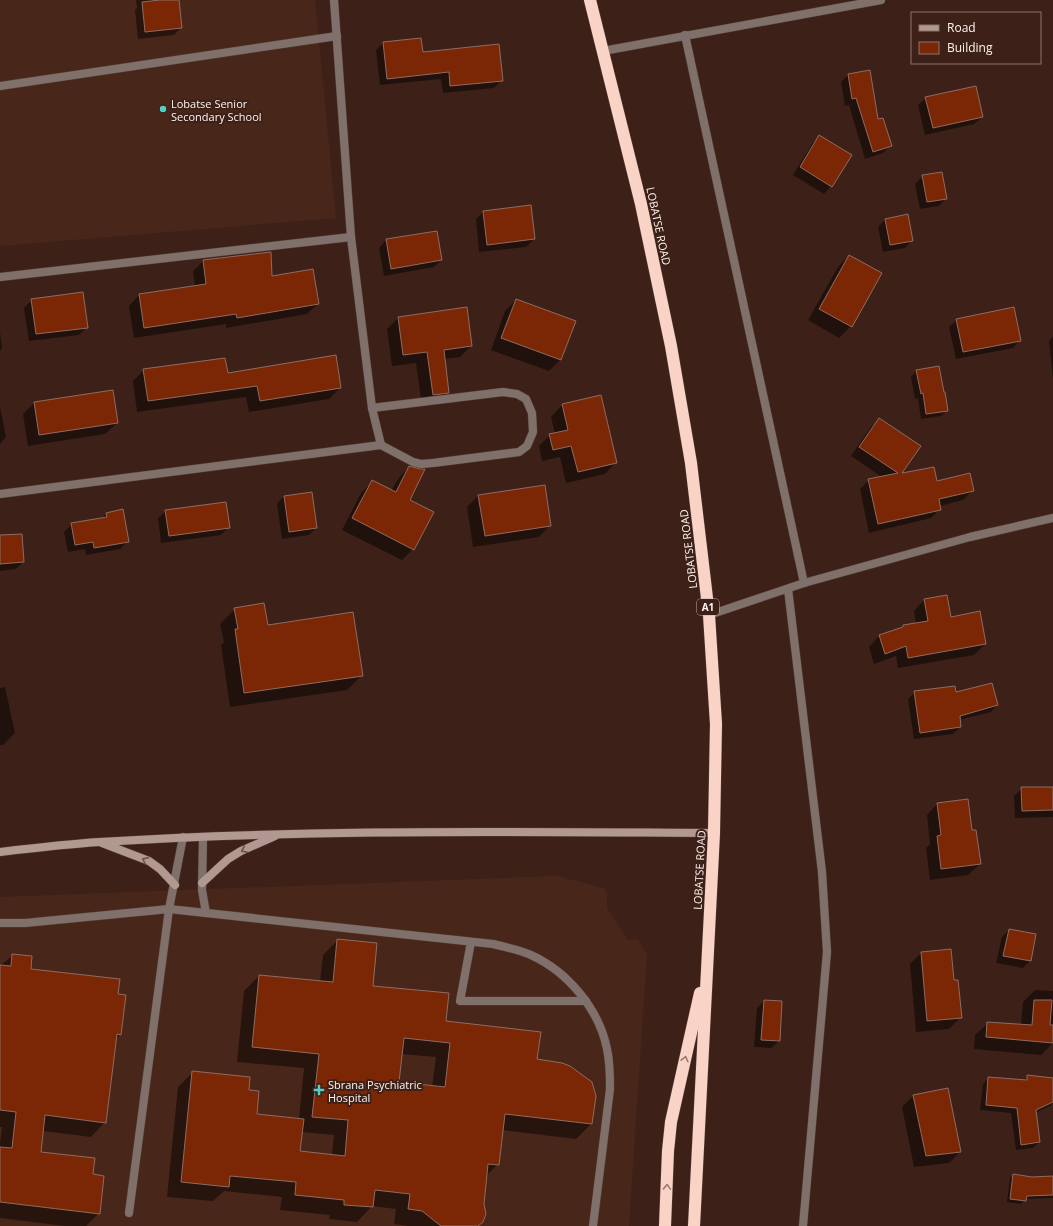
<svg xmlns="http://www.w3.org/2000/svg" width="1053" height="1226" viewBox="0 0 1053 1226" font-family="'Open Sans',sans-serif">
	<rect width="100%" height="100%" fill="#3d2118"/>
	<g fill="#49261a">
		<polygon points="0,0 315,0 336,218 0,246"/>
		<polygon points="557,876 604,888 607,892 607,908 628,940 638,940 647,954 629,1226 0,1226 0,897"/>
	</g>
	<g fill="#0007" fill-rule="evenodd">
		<polygon points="136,0 178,0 181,28 174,35 138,39 135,10 137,8"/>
		<polygon points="383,43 422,53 502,80 494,88 443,93 441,79 380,85 376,50"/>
		<polygon points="848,75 877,120 890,146 883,153 865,159 849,105 845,106 841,82"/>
		<polygon points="926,98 982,117 974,124 925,135 918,105"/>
		<polygon points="819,136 831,186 824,194 793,175 812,144"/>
		<polygon points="923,176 946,198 939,206 920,209 915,184"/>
		<polygon points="483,212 534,239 526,247 479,252 476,219"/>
		<polygon points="885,220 912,240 905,248 883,252 878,227"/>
		<polygon points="386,240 441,260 434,267 384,276 379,248"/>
		<polygon points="849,256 881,273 851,326 839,338 808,320 838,267"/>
		<polygon points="204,260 271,277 318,304 307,314 226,328 226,324 134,338 129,306 139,295 195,287 193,271"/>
		<polygon points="32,300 87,327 79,335 29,341 24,308"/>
		<polygon points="516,300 574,322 560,360 549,371 491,350 505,311"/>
		<polygon points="398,318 471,346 460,357 444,359 448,393 436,404 422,406 416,363 392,366 387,329"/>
		<polygon points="957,320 1020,340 1013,348 956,359 949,327"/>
		<polygon points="0,332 2,348 0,351"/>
		<polygon points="1053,337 1053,380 1049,341"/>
		<polygon points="144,370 227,374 340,388 329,399 249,412 246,397 137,412 133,381"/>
		<polygon points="916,371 947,410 941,416 921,419 918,398 915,399 911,377"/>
		<polygon points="112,391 117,423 105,434 28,446 23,414 34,403"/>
		<polygon points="601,396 616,462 605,474 566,483 560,457 542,461 539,446 550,435 555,434 551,417 562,405"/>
		<polygon points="0,407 6,437 0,444"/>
		<polygon points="879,419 900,475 973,490 963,500 940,506 940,509 931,518 869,533 860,489 869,480 882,477 851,456 870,428"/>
		<polygon points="409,467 409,500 413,549 402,560 342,530 361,493 372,482 391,491 398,479"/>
		<polygon points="284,496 316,528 309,535 282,539 277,504"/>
		<polygon points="478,496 550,525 539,537 473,547 467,507"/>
		<polygon points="166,511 229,527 221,535 161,543 158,518"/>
		<polygon points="106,514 128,541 120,549 86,555 85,549 68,552 64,532 72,524 101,519"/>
		<polygon points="0,536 23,562 16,569 0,571"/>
		<polygon points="924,600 985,644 974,655 898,668 896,656 874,664 869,647 879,636 900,629 903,626 916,624 914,611"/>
		<polygon points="235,609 267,626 362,675 347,690 230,707 221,645 224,642 220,624"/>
		<polygon points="5,687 15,733 3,745 0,745 0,688"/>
		<polygon points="915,692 955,693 997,705 991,712 959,720 960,727 953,734 914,739 908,699"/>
		<polygon points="1022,788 1053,788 1053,817 1015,818 1014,796"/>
		<polygon points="938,803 971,831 980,864 968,875 930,880 926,848 930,844 927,815"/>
		<polygon points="1009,930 1035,935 1030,961 1023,968 996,963 1002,937"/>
		<path d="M338,940L371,987L445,1022L536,1060L591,1124L576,1139L502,1130L498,1164L486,1176L477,1226H408L394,1224L396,1209L372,1206L357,1222L329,1219L330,1215L280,1210L282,1197L224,1191L213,1201L167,1197L178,1087L193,1072L247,1091L256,1115L299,1119L304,1068L237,1062L244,991L259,976L320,982L323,955ZM401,1054L436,1057L432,1087L398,1083ZM301,1132L334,1135L332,1155L299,1152Z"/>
		<polygon points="921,953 953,981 960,1018 949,1029 916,1032 910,964"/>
		<polygon points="13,955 30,970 117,995 120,1035 115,1040 105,1122 91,1137 43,1131 40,1152 92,1175 99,1213 86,1226 65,1226 0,1218 0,1143 2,1127 0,1127 0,966"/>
		<polygon points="1035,990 1053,991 1053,1043 1041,1055 974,1049 975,1035 988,1023 1021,1025 1023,1002"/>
		<polygon points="764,1001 779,1041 771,1048 754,1047 757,1008"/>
		<polygon points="1028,1076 1053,1095 1053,1103 1050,1106 1035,1113 1039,1142 1033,1148 1016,1150 1011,1113 980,1110 983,1084 989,1078 1023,1081"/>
		<polygon points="913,1096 960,1152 949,1163 914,1167 902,1107"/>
		<polygon points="1014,1175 1032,1178 1053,1177 1053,1198 1025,1199 1021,1204 1007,1202 1010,1178"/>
	</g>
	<g fill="#7b2705" stroke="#8e6c61" fill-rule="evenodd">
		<polygon points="160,0 179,0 182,28 145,32 142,2"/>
		<polygon points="421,38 423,52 499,44 503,81 450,86 449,72 387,79 383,42"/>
		<polygon points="870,70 878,119 883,118 892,146 873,152 856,98 852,99 848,74"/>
		<polygon points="976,86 983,117 933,128 925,97"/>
		<polygon points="819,135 852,155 832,187 800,167"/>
		<polygon points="942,172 947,199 927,202 922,175"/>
		<polygon points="531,205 535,239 487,245 483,211"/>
		<polygon points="908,214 913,241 890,245 885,219"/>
		<polygon points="437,231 442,260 391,269 386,239"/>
		<polygon points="271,252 272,276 313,269 319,304 237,318 236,314 144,328 139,294 206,284 203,260"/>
		<polygon points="849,255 882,273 852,327 819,309"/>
		<polygon points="83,292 88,328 36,334 31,299"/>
		<polygon points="516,299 576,321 561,360 501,338"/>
		<polygon points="467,307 472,346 444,350 449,393 433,395 427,352 403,355 398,317"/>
		<polygon points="1014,307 1021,341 963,352 956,319"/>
		<polygon points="336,355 341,388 260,401 257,386 148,401 143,369 225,358 228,373"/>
		<polygon points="939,366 944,392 945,392 948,411 926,414 923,393 921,394 916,370"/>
		<polygon points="113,390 118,423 39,435 34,402"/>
		<polygon points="601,395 617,463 578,472 571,446 553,450 549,434 568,430 562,404"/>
		<polygon points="879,418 921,446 902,473 934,467 937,481 970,473 974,491 939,499 941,510 878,524 868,479 898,473 859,447"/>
		<polygon points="409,466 420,469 425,469 410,500 434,512 414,550 352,518 372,480 396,492"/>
		<polygon points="545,485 551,526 485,536 478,495"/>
		<polygon points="312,492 317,528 289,532 284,496"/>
		<polygon points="226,502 230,528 169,536 165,510"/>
		<polygon points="123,509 129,542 94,548 93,542 75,545 71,523 107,517 106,513"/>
		<polygon points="22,534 24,562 0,564 0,535"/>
		<polygon points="947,595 951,617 980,611 986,644 908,658 906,646 885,654 879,635 903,627 903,625 928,621 924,599"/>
		<polygon points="264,603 268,625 353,612 363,676 244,693 235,629 238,629 234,608"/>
		<polygon points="992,683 998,705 960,716 961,727 920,733 914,691 955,686 956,692"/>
		<polygon points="1021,787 1053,787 1053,810 1022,811"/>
		<polygon points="968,799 972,830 976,830 981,864 941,869 937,836 941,835 937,803"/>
		<polygon points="1009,929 1036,934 1031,961 1003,956"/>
		<path d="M337,939L377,943L373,986L449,993L446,1021L541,1032L537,1059L562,1063L570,1066L592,1082L596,1096L592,1124L505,1114L499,1165L488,1164L484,1204L486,1214L483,1222L478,1226H441L422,1211L408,1209L410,1194L375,1190L373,1207L344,1205V1200L295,1195L296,1182L230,1176L229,1187L181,1182L192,1071L250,1077L249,1090L259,1091L257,1114L304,1119L300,1151L345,1156L348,1120L312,1117L319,1054L252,1047L259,975L333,982ZM404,1038L450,1043L445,1087L399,1082Z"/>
		<polygon points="951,949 954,980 958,980 962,1018 927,1021 921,952"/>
		<polygon points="12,954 32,956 31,969 120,979 118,994 126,995 121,1035 117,1034 106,1123 45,1115 41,1152 95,1158 93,1174 104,1176 100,1214 0,1202 0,1147 12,1148 16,1112 0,1110 0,965 11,966"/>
		<polygon points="764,1000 782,1001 780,1041 761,1040"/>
		<polygon points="1034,1000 1052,1000 1050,1025 1053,1025 1053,1043 986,1037 987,1022 1032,1025"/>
		<polygon points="1027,1075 1053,1078 1053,1102 1036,1110 1040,1142 1021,1145 1017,1108 986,1105 988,1077 1027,1080"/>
		<polygon points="948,1088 961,1152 926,1156 913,1095"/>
		<polygon points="1013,1174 1032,1177 1053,1176 1053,1195 1027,1196 1026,1201 1010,1199"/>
	</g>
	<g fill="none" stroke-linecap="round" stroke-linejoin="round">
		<g stroke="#583e36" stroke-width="9">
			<g id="lane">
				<polyline points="0,86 337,36"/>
				<polyline points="203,837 202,890 206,913"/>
				<path d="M0,923H25L169,909L493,944C506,947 519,950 531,955C568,972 599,1009 607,1049C610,1062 610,1075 610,1089L593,1226"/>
				<polyline points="471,942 460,1001 586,1001"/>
				<polyline points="129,1213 169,909 183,837"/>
			</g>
		</g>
		<g stroke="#583e36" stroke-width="9">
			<g id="street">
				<polyline points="334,0 351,237 372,408 381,445"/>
				<polyline points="685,35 804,583"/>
				<polyline points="603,51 881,0"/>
				<polyline points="0,277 351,237"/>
				<polyline points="0,494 381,445 413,462 421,464 433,463 519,452 527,446 533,432 532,413 526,399 517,394 503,392 372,408"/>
				<polyline points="788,589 822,872 827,952 803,1226"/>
				<polyline points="709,615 804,583 970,537 1053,518"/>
			</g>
		</g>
		<g stroke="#583e36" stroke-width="9">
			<g id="secondary">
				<polyline points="102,843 149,861 160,869 175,885"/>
				<path d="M0,852C33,848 67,844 100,842C305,829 510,832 714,833"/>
				<polyline points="202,883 228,859 241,851 275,836"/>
			</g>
		</g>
		<g stroke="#583e36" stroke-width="13">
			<g id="highway">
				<polyline points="590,0 641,204 671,346 691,463 709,615 716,724 714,833 694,1226"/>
				<polyline points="665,1226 668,1151 671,1122 700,993"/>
			</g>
		</g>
		<use href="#lane" stroke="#7f706b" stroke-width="8"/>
		<use href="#street" stroke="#7f706b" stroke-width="8"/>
		<use href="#secondary" stroke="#b19890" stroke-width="8"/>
		<use href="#highway" stroke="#f9d3c6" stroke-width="12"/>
	</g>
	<defs><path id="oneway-chevron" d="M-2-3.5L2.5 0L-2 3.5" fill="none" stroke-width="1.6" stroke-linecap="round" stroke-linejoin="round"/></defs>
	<g stroke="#6b5148">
		<use href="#oneway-chevron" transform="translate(244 850) rotate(154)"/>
		<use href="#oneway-chevron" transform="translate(145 860) rotate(-153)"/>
	</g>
	<g stroke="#9b7a6f">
		<use href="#oneway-chevron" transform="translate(685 1059) rotate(-77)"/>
		<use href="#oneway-chevron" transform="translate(667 1187) rotate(-88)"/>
	</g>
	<g fill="#55cec5" stroke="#3d2118" stroke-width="1.5">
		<circle cx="163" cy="109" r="4"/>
		<path d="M317 1084h4v4h4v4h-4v4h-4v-4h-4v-4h4z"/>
	</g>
	<g text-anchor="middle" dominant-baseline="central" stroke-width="4" stroke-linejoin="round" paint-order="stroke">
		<rect fill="#3d2118" stroke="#c4b3ae" stroke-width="1" x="697" y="599" width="22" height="16" rx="3"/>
		<g font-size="10" font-weight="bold" fill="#fef2ee">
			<text x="708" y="607">A1</text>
		</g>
		<g font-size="11" fill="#fef2ee" stroke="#3d2118" text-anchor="start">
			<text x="171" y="103">Lobatse Senior<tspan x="171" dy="13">Secondary School</tspan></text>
			<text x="328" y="1084">Sbrana Psychiatric<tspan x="328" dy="13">Hospital</tspan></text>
		</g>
		<g font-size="11" fill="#fef2ee" stroke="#3d2118">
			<text transform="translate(659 226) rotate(78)">LOBATSE ROAD</text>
			<text transform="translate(688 549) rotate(-97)">LOBATSE ROAD</text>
			<text transform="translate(699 870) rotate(-87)">LOBATSE ROAD</text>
		</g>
	</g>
	<rect x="911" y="12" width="130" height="52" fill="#3d2118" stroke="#8a756e"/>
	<rect x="919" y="25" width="20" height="6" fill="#b19890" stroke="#8a756e"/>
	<text x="947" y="32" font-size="12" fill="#fef2ee">Road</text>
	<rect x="919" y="42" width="20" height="12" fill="#7b2705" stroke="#8a756e"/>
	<text x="947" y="52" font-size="12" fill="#fef2ee">Building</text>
</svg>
